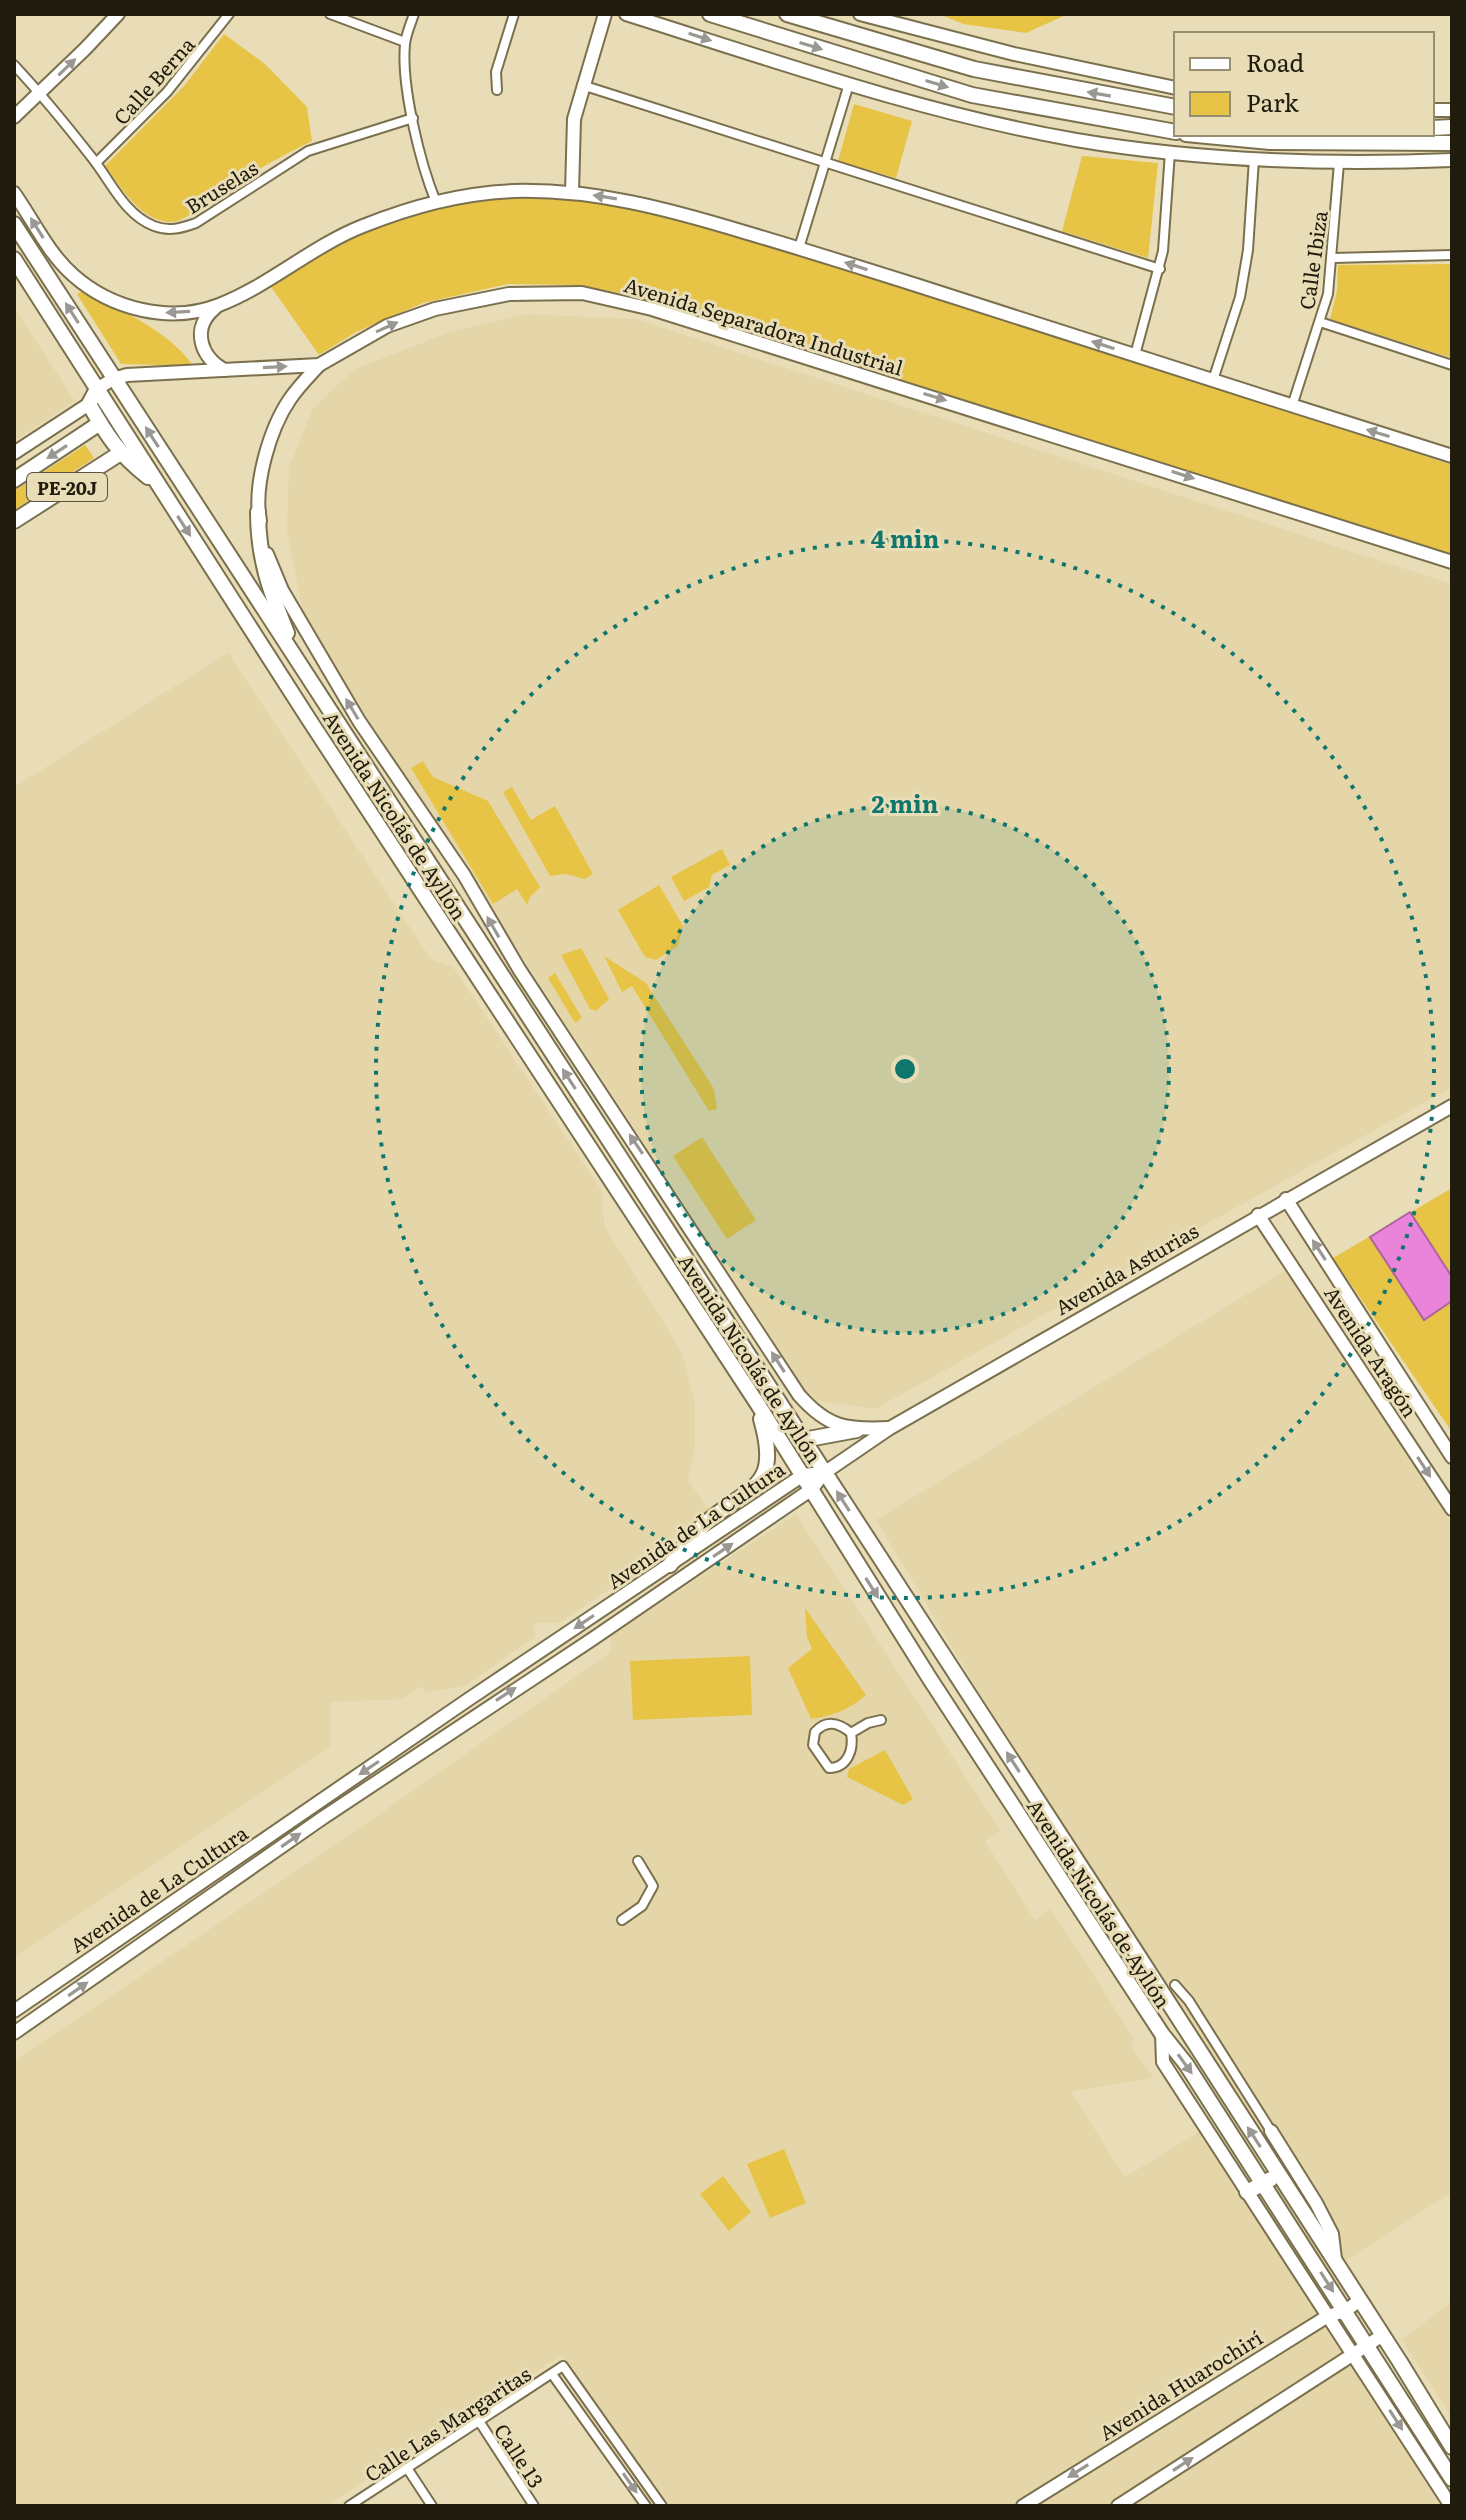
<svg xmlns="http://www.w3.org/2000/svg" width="1466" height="2520" viewBox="0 0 1466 2520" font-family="Literata,serif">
	<rect width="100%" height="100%" fill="#e8ddb7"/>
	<g fill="#e4d6a8">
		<polygon points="14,308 75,401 14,441"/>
		<polygon points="527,314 635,319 1452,584 1452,1087 875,1409 812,1400 305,625 287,530 289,468 313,408 355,369 450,332"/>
		<polygon points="228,653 431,959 453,967 602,1191 604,1225 682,1353 695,1404 695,1447 688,1480 709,1511 637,1566 637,1570 561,1622 534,1623 535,1637 466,1685 426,1693 421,1686 403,1699 330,1702 331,1746 14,1958 14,787"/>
		<polygon points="1288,1269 1452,1525 1452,2192 1305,2287 1444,2506 668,2506 562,2355 326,2506 14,2506 14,2061 338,1843 607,1655 611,1651 611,1636 796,1514 1000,1830 985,1841 1035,1921 1051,1909 1133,2037 1131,2047 1154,2078 1074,2091 1072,2094 1125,2177 1196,2134 1221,2096 876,1520"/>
		<polygon points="1452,2301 1452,2418 1402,2340"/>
	</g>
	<g fill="#e7c446">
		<polygon points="939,14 1068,14 1026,33 963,24"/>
		<path d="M224,34L265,64L307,107L312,141C272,161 236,181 201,207C191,214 180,223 168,222C139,219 121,187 105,166L184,86Z"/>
		<polygon points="854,104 912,121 896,178 838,161"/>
		<polygon points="1082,156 1158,163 1148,258 1062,231"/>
		<path d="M518,197L613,200L812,258L1452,465V561L626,294L574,285L508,284L423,303L356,332L319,355L269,284C322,253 378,221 438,206C463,199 492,200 518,197Z"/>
		<polygon points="1452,264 1452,358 1330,319 1337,291 1338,265"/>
		<path d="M83,291C119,309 171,332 193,366L121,364L77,294Z"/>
		<polygon points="85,445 94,458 14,510 14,491"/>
		<polygon points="423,761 433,777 488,801 540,887 530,897 527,905 517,889 493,904 411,768"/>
		<polygon points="512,787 531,820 555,806 593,874 585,879 566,874 550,876 503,792"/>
		<polygon points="722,849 730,865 712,875 709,887 684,901 671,877"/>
		<polygon points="659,885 683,926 678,946 656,960 645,957 618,910"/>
		<polygon points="581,948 609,999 596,1011 590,1009 561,955"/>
		<polygon points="604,956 646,983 714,1089 717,1109 709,1111 632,986 622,992"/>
		<polygon points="555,973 582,1018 575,1023 548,978"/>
		<polygon points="702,1137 756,1220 727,1239 673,1156"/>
		<polygon points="1452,1188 1452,1432 1333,1258"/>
		<path d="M805,1608L866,1695C850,1709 833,1716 811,1719L788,1668L812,1649L807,1637Z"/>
		<polygon points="750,1656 752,1715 633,1720 630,1661"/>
		<polygon points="885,1750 913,1799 903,1805 847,1777 849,1769"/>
		<polygon points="784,2149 806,2203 770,2218 747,2164"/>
		<polygon points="723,2176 751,2212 729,2231 700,2194"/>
	</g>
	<polygon fill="#ea84da" stroke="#ad649c" stroke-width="2" points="1410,1212 1452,1277 1452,1301 1424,1320 1370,1237"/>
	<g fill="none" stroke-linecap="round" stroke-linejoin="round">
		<g stroke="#7a704d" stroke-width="12">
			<g id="street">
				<polyline points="330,14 405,42"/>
				<path d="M414,14C411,23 406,34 405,44C401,86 420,163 436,202"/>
				<path d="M14,65C42,95 68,127 93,159C111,182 125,215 154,226C169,232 182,228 196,223L308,151L413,118"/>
				<polyline points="582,85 1160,269"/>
				<polyline points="497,90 496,72 514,14"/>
				<polyline points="96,163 167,92 229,14"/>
				<polyline points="799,248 849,84"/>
				<polyline points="1333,258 1452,255"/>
				<polyline points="1320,322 1452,365"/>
				<polyline points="1135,355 1163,251 1170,152"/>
				<polyline points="1213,380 1240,297 1248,250 1254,159"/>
				<polyline points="1292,406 1328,294 1339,163"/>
				<path d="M851,1733C839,1723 827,1719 815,1732L813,1745L829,1768C848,1768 854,1749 851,1733L868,1723L881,1720"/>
				<polyline points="622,1920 642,1906 653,1886 638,1861"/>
				<polyline points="1175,1985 1189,2001 1271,2131"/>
				<polyline points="552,2374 646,2506"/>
				<polyline points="479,2421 534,2506"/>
				<polyline points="407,2468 432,2506"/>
				<polyline points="349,2506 563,2366 662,2506"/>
			</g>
		</g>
		<g stroke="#7a704d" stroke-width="16">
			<g id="secondary">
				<path d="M626,14C775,61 923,113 1076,140C1200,161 1327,165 1452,160"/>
				<polyline points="860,14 1014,54 1176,88"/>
				<polyline points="1432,110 1452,110"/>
				<polyline points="14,117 85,49 118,14"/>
				<polyline points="572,192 574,119 605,14"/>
				<path d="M14,193C33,220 48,253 73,275C111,309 170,324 219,305C269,286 312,246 363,226C410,207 463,193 514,191C594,189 668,209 744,232C802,249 859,267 916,285C1094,342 1273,400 1452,456"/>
				<path d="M215,308C191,328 200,356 224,370"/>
				<polyline points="97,389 113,379 127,375 319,365 387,326 435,309 509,294 582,293 652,309 1452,562"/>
				<polyline points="14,453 89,404"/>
				<path d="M260,521C253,485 270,428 290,399C298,387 309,376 319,365"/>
				<path d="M267,554L282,590L359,721L464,875L519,969L799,1395C828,1428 847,1430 889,1428"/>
				<polyline points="1286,1199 1452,1457"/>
				<polyline points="1258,1215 1452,1509"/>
				<polyline points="14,2011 469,1699 803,1475 824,1473"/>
				<polyline points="14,2033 324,1817 591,1640 812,1489 824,1473 890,1428 1452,1106"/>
				<polyline points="1162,2034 1163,2062 1451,2506"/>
				<polyline points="1271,2131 1316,2203 1332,2234 1335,2259"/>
				<polyline points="1023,2506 1328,2316 1345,2311 1360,2300"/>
				<polyline points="1118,2506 1383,2335"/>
			</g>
		</g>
		<g stroke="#7a704d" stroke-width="18">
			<g id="primary">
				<polyline points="710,14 972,95 1176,132"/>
				<polyline points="787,14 974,69 1176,107"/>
				<polyline points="1432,128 1452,127"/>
				<polyline points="1186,134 1270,142 1452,143"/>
				<polyline points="14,224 1107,1907 1400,2362 1452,2447"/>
				<polyline points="14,259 308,718 757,1403 930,1679 1162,2034 1186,2064 1452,2479"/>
				<path d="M97,389L89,404C107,436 119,454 148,477"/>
				<polyline points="14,480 100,423"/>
				<path d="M258,512C258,559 270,591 287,633"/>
				<polyline points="14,521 119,454"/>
				<polyline points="803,1440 857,1430"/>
				<path d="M670,1565C681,1550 692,1535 707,1522C751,1485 781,1488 761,1419"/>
				<polyline points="1247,2192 1271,2179"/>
			</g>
		</g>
		<use href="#street" stroke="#fff" stroke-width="8"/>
		<use href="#secondary" stroke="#fff" stroke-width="12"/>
		<use href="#primary" stroke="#fff" stroke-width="14"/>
	</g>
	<defs><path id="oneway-solid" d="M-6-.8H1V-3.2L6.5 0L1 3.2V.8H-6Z" transform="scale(2)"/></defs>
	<g fill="#9a9892">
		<use href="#oneway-solid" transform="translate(700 37) rotate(18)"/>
		<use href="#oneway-solid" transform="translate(811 46) rotate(17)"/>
		<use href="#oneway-solid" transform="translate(67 67) rotate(-44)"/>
		<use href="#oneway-solid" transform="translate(937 84) rotate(17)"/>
		<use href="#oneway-solid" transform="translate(1099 94) rotate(-170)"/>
		<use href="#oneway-solid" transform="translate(605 197) rotate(-171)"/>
		<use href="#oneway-solid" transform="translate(37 228) rotate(-122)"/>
		<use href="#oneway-solid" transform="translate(856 266) rotate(-162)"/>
		<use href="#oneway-solid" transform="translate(178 312) rotate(177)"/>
		<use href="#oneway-solid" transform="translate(72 313) rotate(-123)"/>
		<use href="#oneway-solid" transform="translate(387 327) rotate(-24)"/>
		<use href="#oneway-solid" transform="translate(1103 345) rotate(-162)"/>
		<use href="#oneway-solid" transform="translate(275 367) rotate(-3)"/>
		<use href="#oneway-solid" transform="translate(935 397) rotate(17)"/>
		<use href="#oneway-solid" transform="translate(1378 433) rotate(-163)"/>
		<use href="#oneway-solid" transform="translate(152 437) rotate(-123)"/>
		<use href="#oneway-solid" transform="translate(57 452) rotate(147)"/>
		<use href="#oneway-solid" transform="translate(1183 475) rotate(18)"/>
		<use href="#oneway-solid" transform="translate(184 526) rotate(57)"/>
		<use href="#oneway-solid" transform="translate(352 709) rotate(-121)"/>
		<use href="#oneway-solid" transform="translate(493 927) rotate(-120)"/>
		<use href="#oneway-solid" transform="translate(569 1079) rotate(-123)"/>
		<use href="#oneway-solid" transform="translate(636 1144) rotate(-124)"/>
		<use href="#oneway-solid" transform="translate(1319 1250) rotate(-123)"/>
		<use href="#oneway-solid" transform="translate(778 1362) rotate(-123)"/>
		<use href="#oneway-solid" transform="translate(1424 1467) rotate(57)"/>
		<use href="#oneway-solid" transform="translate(843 1501) rotate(-123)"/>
		<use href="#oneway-solid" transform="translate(723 1550) rotate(-34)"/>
		<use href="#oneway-solid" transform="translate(872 1588) rotate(58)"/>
		<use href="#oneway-solid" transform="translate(584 1622) rotate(146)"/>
		<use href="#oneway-solid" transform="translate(506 1694) rotate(-33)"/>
		<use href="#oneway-solid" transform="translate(1013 1762) rotate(-123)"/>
		<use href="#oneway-solid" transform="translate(369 1768) rotate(146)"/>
		<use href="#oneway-solid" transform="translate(291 1840) rotate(-35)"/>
		<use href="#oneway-solid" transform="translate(78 1989) rotate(-35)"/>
		<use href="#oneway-solid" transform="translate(1185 2064) rotate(54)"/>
		<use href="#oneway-solid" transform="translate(1254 2137) rotate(-123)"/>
		<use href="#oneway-solid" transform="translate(1327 2282) rotate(57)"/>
		<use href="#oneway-solid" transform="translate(1396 2420) rotate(57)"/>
		<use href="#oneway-solid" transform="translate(1183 2464) rotate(-33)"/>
		<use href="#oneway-solid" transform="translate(1078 2471) rotate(148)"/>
		<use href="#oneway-solid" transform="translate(630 2483) rotate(55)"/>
	</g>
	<circle cx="905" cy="1069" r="264" fill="#0f766e" fill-opacity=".12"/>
	<g fill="none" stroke="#0f766e" stroke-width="4" stroke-dasharray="4 8">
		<circle cx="905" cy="1069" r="264"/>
		<circle cx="905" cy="1069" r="529"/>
	</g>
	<g text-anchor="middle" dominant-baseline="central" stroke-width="6" stroke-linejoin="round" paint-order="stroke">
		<rect fill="#e8ddb7" stroke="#5b5540" stroke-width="2" x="27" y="473" width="80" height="28" rx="6"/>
		<g font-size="18" font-weight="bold" fill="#1f1b0d">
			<text x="67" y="487">PE-20J</text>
		</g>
		<g font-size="20" fill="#1f1b0d" stroke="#e8ddb7">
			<text transform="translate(153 80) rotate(-48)">Calle Berna</text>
			<text transform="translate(221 186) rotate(-32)">Bruselas</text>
			<text transform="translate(1312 260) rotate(-82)">Calle Ibiza</text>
			<text transform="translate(764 325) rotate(17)">Avenida Separadora Industrial</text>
			<text transform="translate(396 815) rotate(57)">Avenida Nicolás de Ayllón</text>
			<text transform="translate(1126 1268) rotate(-30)">Avenida Asturias</text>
			<text transform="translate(1372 1351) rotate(57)">Avenida Aragón</text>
			<text transform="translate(751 1358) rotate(57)">Avenida Nicolás de Ayllón</text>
			<text transform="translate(695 1524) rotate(-34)">Avenida de La Cultura</text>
			<text transform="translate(158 1888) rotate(-34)">Avenida de La Cultura</text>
			<text transform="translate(1100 1903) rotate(57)">Avenida Nicolás de Ayllón</text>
			<text transform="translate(1180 2384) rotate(-32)">Avenida Huarochirí</text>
			<text transform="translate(447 2423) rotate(-33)">Calle Las Margaritas</text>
			<text transform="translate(520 2455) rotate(57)">Calle 13</text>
		</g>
	</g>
	<circle cx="905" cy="1069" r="12" fill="#0f766e" stroke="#e8ddb7" stroke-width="4"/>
	<g font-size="24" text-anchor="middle" font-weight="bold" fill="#0f766e" stroke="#e8ddb7" stroke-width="6" stroke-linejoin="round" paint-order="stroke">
		<text x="905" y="548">4 min</text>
		<text x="905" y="813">2 min</text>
	</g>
	<rect width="1466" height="2520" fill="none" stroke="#1f1b0d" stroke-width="32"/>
	<rect x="1174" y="32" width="260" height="104" fill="#e8ddb7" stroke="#988f73" stroke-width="2"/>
	<rect x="1190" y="58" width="40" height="12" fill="#ffffff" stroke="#988f73" stroke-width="2"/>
	<text x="1246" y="72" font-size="24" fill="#1f1b0d">Road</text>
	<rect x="1190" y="92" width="40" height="24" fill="#e7c446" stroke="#988f73" stroke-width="2"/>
	<text x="1246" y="112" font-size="24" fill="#1f1b0d">Park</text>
</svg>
